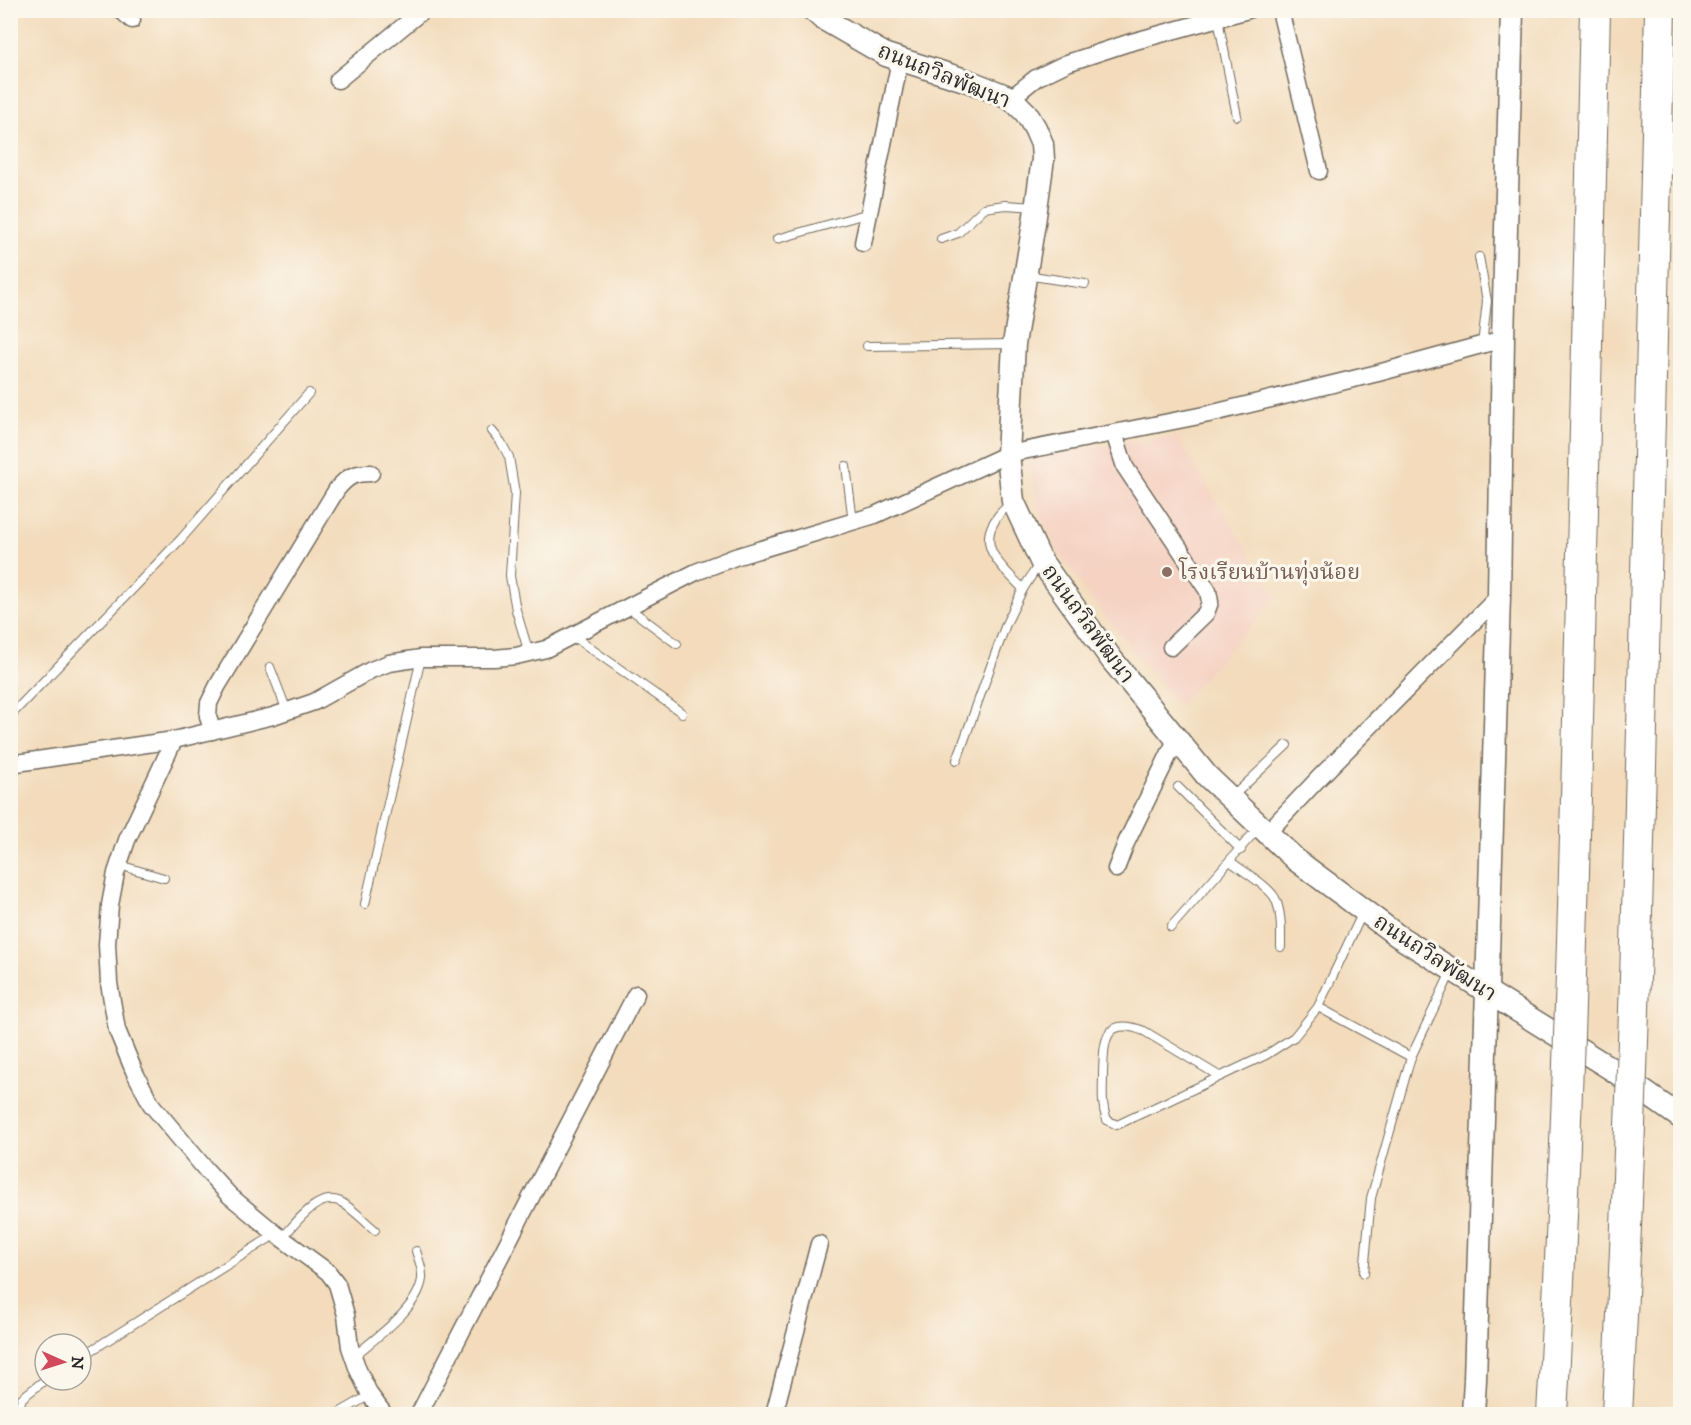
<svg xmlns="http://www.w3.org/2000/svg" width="1691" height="1425" viewBox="0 0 1691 1425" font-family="'IM FELL DW Pica','Noto Serif Thai',serif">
	<rect width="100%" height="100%" fill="#fbf7ec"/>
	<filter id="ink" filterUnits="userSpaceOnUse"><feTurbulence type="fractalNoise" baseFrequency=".0167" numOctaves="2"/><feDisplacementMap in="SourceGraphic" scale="12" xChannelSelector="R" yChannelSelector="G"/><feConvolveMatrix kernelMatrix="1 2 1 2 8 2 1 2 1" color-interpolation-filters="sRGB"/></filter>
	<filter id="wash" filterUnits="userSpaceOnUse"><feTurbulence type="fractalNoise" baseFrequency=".008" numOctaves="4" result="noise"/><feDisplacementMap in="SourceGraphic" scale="24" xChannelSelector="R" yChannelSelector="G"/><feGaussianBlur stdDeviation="1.35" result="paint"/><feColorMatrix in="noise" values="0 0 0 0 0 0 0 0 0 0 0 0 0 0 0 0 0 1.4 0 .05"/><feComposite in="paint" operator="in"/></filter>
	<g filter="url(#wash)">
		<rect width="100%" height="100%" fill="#f3dbbb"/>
		<polygon fill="#f5d2c2" points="1176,436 1277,597 1178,706 1091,599 1055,547 1037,504 1026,457"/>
	</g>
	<g filter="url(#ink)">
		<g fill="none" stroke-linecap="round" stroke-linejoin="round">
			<g stroke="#71695d" stroke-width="10">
				<g id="lane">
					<polyline points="1218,19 1237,116"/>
					<polyline points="777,239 869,213"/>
					<polyline points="941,239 958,233 984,208 1005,205 1036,207"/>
					<polyline points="1479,257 1487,301 1482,345"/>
					<polyline points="1026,275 1085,284"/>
					<polyline points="867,346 1014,344"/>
					<polyline points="492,431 501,442 509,457 515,493 510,576 516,610 529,653"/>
					<polyline points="846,466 853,522"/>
					<path d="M1013,501C996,515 980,535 995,557C1002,569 1014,579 1023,589"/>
					<polyline points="629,608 677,644"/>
					<polyline points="573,636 682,713"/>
					<polyline points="270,667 287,711"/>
					<polyline points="10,716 181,539 309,393"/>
					<polyline points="957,760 1006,624 1023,589 1039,564"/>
					<polyline points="1178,787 1241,850"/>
					<polyline points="1231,798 1287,745"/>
					<path d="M1230,861C1242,871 1268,885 1275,898C1282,912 1281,932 1281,947"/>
					<polyline points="119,865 164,878"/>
					<polyline points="365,904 421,658"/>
					<polyline points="1171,927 1259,827"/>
					<polyline points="1318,1007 1411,1057"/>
					<path d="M1219,1076L1144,1031C1103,1015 1104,1043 1103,1074C1103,1090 1101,1105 1107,1120L1117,1125L1266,1055L1294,1037L1318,1007L1363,912"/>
					<path d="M283,1237C296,1223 318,1191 341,1202C352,1208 365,1222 375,1230"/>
					<polyline points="1364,1273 1371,1198 1411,1057 1452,970"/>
					<polyline points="81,1357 276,1234"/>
					<path d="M353,1357C375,1338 418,1309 422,1279C423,1269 419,1261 416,1251"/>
					<polyline points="17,1414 22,1398 45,1380"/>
					<polyline points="337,1414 370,1395"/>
				</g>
			</g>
			<g stroke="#71695d" stroke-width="19">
				<g id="street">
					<polyline points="121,10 132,20"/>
					<polyline points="1280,10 1319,171"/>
					<polyline points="338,80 423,10"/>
					<polyline points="1011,98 1036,78 1067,63 1128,43 1248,10"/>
					<polyline points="863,243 900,60"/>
					<polyline points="1114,433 1125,467 1208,591 1210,602 1206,613 1171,647"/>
					<path d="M212,731L208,716L209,703L218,685L337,489C348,476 354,473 371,473"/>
					<polyline points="174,740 127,840 116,873 110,905 107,944 109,983 117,1030 134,1071 151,1104 207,1171 230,1196 276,1234 328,1272 337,1284 346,1315 350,1347 358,1370 370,1395 384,1414"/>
					<polyline points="10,764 174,740 273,716 314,702 371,670 389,663 421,658 494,658 516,656 546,649 696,572 735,557 875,515 1008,454 1209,414 1378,373 1503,339"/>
					<polyline points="1267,833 1318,779 1499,596"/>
					<polyline points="1116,869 1126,843 1177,738"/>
					<polyline points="419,1414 636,994"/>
					<polyline points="774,1414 819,1244"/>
				</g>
			</g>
			<g stroke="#71695d" stroke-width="25">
				<g id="secondary">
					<polyline points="813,10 822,18 886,55 968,81 1011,98 1026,113 1035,128 1042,144 1043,159 1034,223 1014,344 1008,454 1013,501 1041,561 1112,660 1207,776 1296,860 1398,936 1613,1070 1680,1117"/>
					<polyline points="1473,1414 1475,1380 1499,596 1503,339 1512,10"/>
				</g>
			</g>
			<g stroke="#71695d" stroke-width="32">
				<g id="highway">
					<polyline points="1650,419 1660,10"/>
					<polyline points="1585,428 1595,10"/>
				</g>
			</g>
			<use href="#lane" stroke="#fff" stroke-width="8"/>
			<use href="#street" stroke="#fff" stroke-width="16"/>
			<use href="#secondary" stroke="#fff" stroke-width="22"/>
			<use href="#highway" stroke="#fff" stroke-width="30"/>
			<g stroke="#71695d" stroke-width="32" stroke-linecap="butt">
				<g id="highway-bridge">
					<path d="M1552,1414C1571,1086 1577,757 1585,428"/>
					<path d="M1617,1414C1635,1083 1641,751 1650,419"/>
				</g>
			</g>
			<use href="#highway-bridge" stroke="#fff" stroke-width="30"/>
		</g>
	</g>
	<circle fill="#8d6e63" stroke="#fbf7ec" stroke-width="2" cx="1167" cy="572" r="6"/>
	<g text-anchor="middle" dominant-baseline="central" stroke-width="6" stroke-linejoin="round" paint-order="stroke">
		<g font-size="22" fill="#2b2b2b" stroke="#fbf7ec">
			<text transform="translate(944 76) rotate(22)">ถนนถวิลพัฒนา</text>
			<text transform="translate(1088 624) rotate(54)">ถนนถวิลพัฒนา</text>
			<text transform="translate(1435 958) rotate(33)">ถนนถวิลพัฒนา</text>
		</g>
		<g font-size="22" fill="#785e54" stroke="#fbf7ec" text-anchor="start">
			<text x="1179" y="572">โรงเรียนบ้านทุ่งน้อย</text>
		</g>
	</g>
	<rect width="1691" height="1425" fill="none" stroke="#fbf7ec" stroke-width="36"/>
	<g transform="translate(63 1362) rotate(93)"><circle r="28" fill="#fbf7ec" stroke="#a8a59f" stroke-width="1.5"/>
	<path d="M0-4.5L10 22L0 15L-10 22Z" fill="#d1495b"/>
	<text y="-9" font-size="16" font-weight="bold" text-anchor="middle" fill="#2b2b2b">N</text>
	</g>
</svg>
